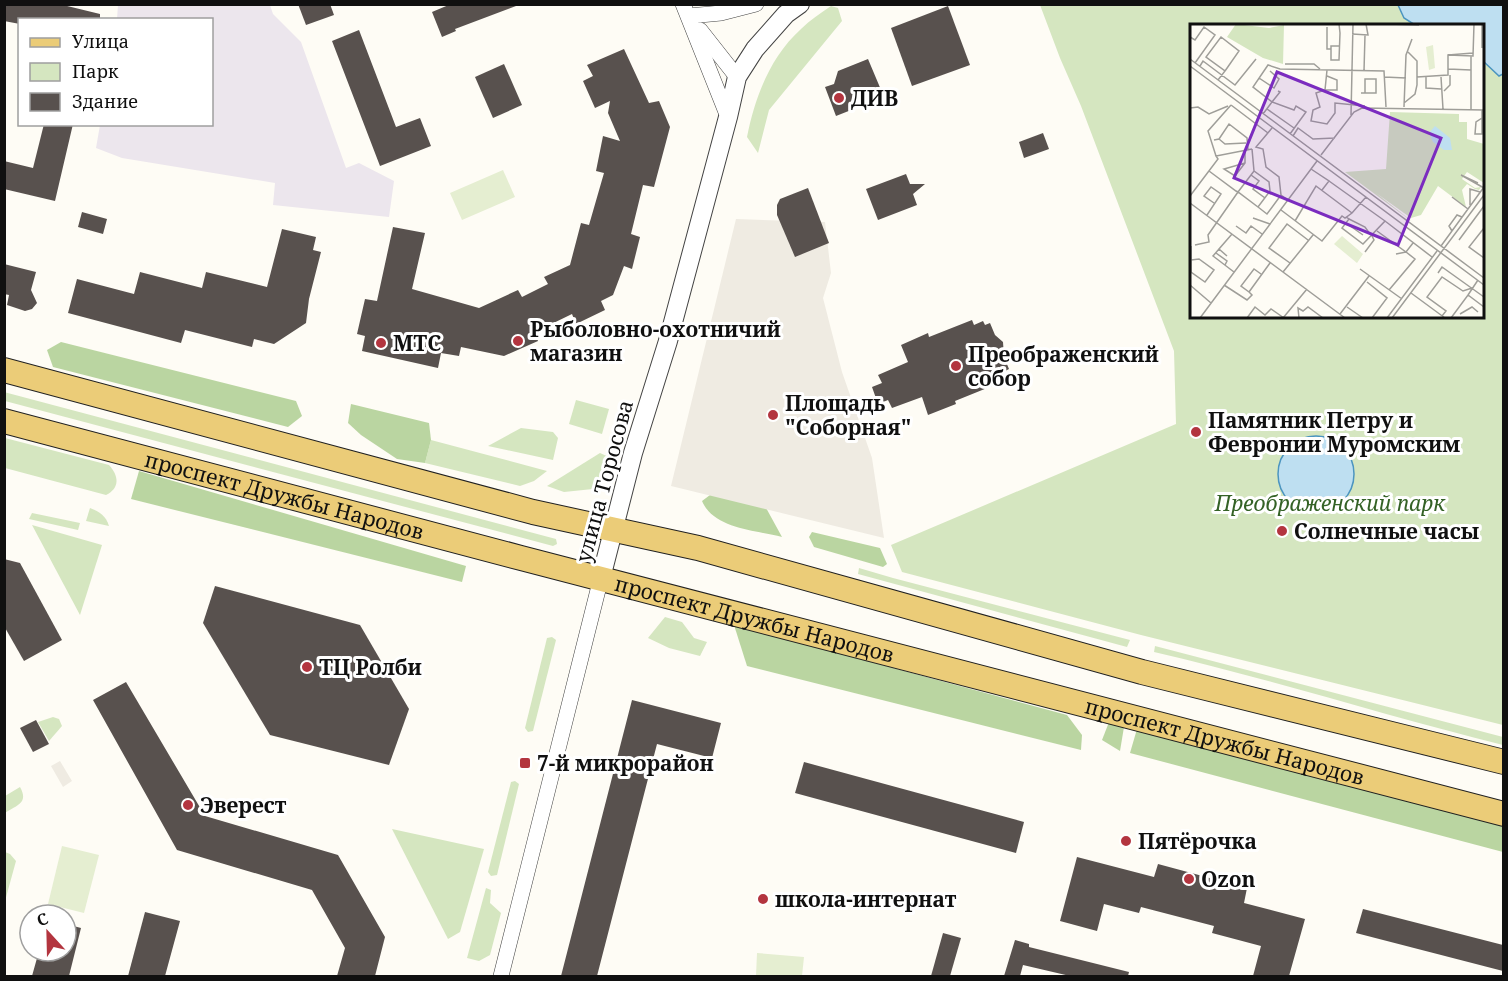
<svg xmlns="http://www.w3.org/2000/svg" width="1508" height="981" viewBox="0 0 1508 981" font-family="'Noto Serif',serif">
	<rect width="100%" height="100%" fill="#fefcf5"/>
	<polygon fill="#ece6ed" points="118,5 270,5 273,14 301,42 346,168 359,163 394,181 389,217 273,205 275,183 122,158 96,148 100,125 212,124 212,20 117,19"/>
	<g fill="#d5e6c0" fill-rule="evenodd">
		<path d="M1040,5H1503V725L1141,635L902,572L891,545L1176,424L1174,351L1081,106L1060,58ZM1192,26H1482V316H1192Z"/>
		<path d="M831,6L838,8L842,21L769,110L758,153L747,137C755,97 770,57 801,29C810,20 821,13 831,6Z"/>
		<polygon points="4,392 556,539 557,544 553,546 5,401"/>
		<polygon points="576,400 609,409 602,434 569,424"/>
		<polygon points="521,428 553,432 558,438 553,460 488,446"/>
		<path d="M5,438L109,465C119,476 120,488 106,495L5,468Z"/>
		<polygon points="431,440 547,471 534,481 520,486 425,463"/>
		<polygon points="600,453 611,458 602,480 593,489 564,492 547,486"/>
		<path d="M90,508C100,512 106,516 109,526L86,521Z"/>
		<polygon points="32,513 80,523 78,530 29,519"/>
		<polygon points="32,525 102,545 80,615"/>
		<polygon points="859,568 893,578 1130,640 1127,647 858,574"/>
		<polygon points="665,617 682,622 694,638 707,642 700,656 669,648 648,638"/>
		<polygon points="552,637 556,640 533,731 528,732 525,728 547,638"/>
		<path d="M1155,646L1503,737V745C1386,716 1271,679 1154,652Z"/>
		<polygon points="53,717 59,719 62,726 49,741 38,722"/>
		<polygon points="515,781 519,784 497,875 491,876 488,872 511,782"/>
		<path d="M20,787C29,803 17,805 5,813V796Z"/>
		<polygon points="392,829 484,849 460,932 448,939"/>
		<polygon points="5,852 10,854 16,861 5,901"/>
		<polygon points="486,888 491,890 490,903 501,913 490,955 479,961 467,958"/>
	</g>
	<g fill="#bad5a1">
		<polygon points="61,342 296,401 302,416 288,427 53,367 47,350"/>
		<polygon points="351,404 429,423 431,440 425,463 397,459 361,435 348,423"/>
		<polygon points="139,471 466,566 462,582 131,499"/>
		<path d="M714,492L765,506L782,537C755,530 714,529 702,501Z"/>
		<polygon points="812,532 880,548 887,564 883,567 814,547 809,537"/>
		<polygon points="734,625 1067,715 1082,735 1081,750 747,666"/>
		<polygon points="1111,717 1125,721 1120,751 1102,740"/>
		<polygon points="1137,729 1503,823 1503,852 1130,753"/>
	</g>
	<g fill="#e5eed1">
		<polygon points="503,170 515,197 462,220 450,193"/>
		<polygon points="62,846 99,855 84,913 48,904"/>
		<polygon points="757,953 804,957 802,976 756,976"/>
	</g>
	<g fill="#efebe2">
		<polygon points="736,219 825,222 831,273 823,298 842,372 872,458 884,538 671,486"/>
		<polygon points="60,761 72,781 63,787 51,766"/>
	</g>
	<g fill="#bedff1" stroke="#4c95c0" stroke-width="1.5">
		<polygon points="1398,5 1503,5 1503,74 1499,76 1483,61 1482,26 1415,25 1404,18"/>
		<circle cx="1316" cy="474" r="38"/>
	</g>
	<g fill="#58514e">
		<polygon points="4,4 59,4 100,14 100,20 20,20 20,24 4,21"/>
		<polygon points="298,4 330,4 334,15 306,25"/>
		<polygon points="451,4 515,4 516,6 455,29 456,31 442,37 432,12"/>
		<polygon points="948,6 970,65 912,86 891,28"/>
		<polygon points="359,30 396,127 420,118 431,146 380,166 332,41"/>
		<polygon points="624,49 649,103 659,101 670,127 654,187 643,185 631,234 640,237 632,269 624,266 613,295 601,301 605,310 576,324 572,314 535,332 538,341 504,356 461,347 459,356 441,353 438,368 362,351 365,336 357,334 365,299 377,301 393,227 425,233 412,289 479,308 518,290 522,297 548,284 544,277 570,265 581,223 589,225 604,173 596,171 603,136 620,141 608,113 610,101 595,108 583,81 593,76 587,65"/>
		<polygon points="868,59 884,97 836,116 825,87 834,84 838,71"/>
		<polygon points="504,64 522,105 493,118 475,77"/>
		<polygon points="44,124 73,124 55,201 4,189 4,161 33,168"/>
		<polygon points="1043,133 1049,149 1024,158 1019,142"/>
		<polygon points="906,174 910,184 925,184 913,194 917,205 878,220 866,189"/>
		<polygon points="808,188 829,243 795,257 777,215 777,205 780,199"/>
		<polygon points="82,212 107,219 103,234 78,227"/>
		<polygon points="282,229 316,237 313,250 321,252 309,299 306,323 274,344 254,339 252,347 185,330 181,343 68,313 77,279 134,294 140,272 202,288 206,272 267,287"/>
		<polygon points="4,264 36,272 31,290 37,303 32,309 25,311 7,305 9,295 4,294"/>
		<polygon points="972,320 974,325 983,321 985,325 990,323 995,335 1003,342 1004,357 1009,369 1003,372 1005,375 995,379 997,384 955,401 956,404 928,415 922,397 892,408 888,400 878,404 872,387 882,383 878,375 908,362 901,345 928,333 929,337"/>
		<polygon points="4,559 20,563 62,640 24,661 4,626"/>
		<polygon points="215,586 360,625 409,709 389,765 270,735 203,623"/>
		<polygon points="126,682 205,816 338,855 385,937 375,976 337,976 345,948 312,890 177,850 93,700"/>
		<polygon points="632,700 721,723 712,758 657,744 597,976 561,976"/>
		<polygon points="36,720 49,744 33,752 20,728"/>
		<polygon points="804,762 1024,822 1016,853 795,793"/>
		<polygon points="1077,857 1154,877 1158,864 1247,888 1244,903 1305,919 1289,976 1253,976 1261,946 1212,933 1214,926 1141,907 1139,913 1104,904 1097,931 1060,921"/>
		<polygon points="1363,909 1503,945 1503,971 1356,933"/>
		<polygon points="145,912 180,921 165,976 128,976"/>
		<polygon points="66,924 81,928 69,976 32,976 39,951 66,951"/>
		<polygon points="943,933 961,938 950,976 931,976"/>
		<polygon points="1015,940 1029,944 1029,947 1129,972 1128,976 1070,976 1023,965 1020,976 1004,976"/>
	</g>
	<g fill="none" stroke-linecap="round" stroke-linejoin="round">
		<g stroke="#434343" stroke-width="16">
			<g id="minor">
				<polyline points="683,4 728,117"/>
				<polyline points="689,16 721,13 756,4"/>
				<polyline points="700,30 737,77"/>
				<polyline points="501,976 601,578"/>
			</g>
		</g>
		<g stroke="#434343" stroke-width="20">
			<polyline id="tertiary" points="601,578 633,453 668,341 728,117 737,77 755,49 786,14 800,4"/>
		</g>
		<g stroke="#212121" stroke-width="26">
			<g id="primary">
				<polyline points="4,370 533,512 698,548 1142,672 1504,762"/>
				<path id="s1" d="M4,421L521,558L1504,814"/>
			</g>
		</g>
		<use href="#minor" stroke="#fff" stroke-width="15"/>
		<use href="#tertiary" stroke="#fff" stroke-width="18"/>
		<use href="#primary" stroke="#ebcc78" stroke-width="24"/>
	</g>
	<g fill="#b3353f" stroke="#fff" stroke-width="2">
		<circle cx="839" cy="98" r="6"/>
		<circle cx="518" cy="341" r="6"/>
		<circle cx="381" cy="343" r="6"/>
		<circle cx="956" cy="366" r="6"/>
		<circle cx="773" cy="415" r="6"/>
		<circle cx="1196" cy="432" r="6"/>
		<circle cx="1282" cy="531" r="6"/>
		<circle cx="307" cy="667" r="6"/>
		<rect x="519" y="757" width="12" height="12" rx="3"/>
		<circle cx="188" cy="805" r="6"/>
		<circle cx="1126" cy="841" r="6"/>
		<circle cx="1189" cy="879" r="6"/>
		<circle cx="763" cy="899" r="6"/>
	</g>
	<g text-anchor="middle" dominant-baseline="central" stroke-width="6" stroke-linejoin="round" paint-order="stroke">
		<g font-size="21" font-weight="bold" fill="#101010" stroke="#fff" text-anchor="start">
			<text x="851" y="98">ДИВ</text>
			<text x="530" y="329">Рыболовно-охотничий<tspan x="530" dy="24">магазин</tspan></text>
			<text x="393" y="343">МТС</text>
			<text x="968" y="354">Преображенский<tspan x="968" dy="24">собор</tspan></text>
			<text x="785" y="403">Площадь<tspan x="785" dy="24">"Соборная"</tspan></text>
			<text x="1208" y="420">Памятник Петру и<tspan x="1208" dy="24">Февронии Муромским</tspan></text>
			<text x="1294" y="531">Солнечные часы</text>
			<text x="319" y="667">ТЦ Ролби</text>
			<text x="537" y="763">7-й микрорайон</text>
			<text x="200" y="805">Эверест</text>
			<text x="1138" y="841">Пятёрочка</text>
			<text x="1201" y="879">Ozon</text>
			<text x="775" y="899">школа-интернат</text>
		</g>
		<g font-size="21" fill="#101010" stroke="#fff">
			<text transform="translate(604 481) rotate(-75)">улица Торосова</text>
			<text stroke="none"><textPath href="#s1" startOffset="290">проспект Дружбы Народов</textPath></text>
			<text stroke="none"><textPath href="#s1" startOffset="776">проспект Дружбы Народов</textPath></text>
			<text stroke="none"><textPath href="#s1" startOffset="1262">проспект Дружбы Народов</textPath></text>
		</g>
		<g font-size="21" font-style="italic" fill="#346226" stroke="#fff">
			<text x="1330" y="503">Преображенский парк</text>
		</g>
	</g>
	<g transform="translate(1190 24)">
		<rect width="294" height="294" fill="#fefcf5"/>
		<path d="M46,0L79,4L94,1L93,40L73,34L37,13ZM200,88L269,90V98H277V115L294,120V159L277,148L272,155L285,164L291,163L289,166L285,165L277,160L272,166L276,183L248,162L231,191L221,194L186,169L224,199L155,148L196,145Z" fill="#d5e6c0"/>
		<path d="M243,21L245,44L239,46L236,23ZM152,212L173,230L167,239L144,220Z" fill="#e5eed1"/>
		<path d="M245,102L260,114L262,126H254L243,118L239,109Z" fill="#bedff1"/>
		<path fill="none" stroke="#9f9e99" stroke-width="1.5" d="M149,0L150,9L149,36H141V22H149M199,0L229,1M137,3V25H141M162,10L178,11L176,0M0,13L5,16L14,3L25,11L5,39M292,24V0M258,31L283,29M281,32V86M0,35L294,254M95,40H124L130,45M0,42L294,261M10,42L13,37L45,61L66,35M258,45L281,46M137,46L135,66L126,69L130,83L123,86L121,97L137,100L145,89V79L175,82M174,47L175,11M194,53L216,54M227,53L258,51V31L283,32L284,0M236,53V64L251,65M251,53L253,85M69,54L84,64L89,55L80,47M28,56L35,47L16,33L31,13L49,27L35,47M135,66H147V56L137,52M88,67L90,68L82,78L104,86L106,82L116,88L100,110M254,67L260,61V51M171,69H186V55H175V69M214,79L225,70L227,61V37L218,28M41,81L78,109M214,83L216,31L222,15M0,84L8,83L19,90L38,82M77,85L104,104M73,90L82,78L63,63L78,41L90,45L194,47L196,83M161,91L163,0M292,94L286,98L285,110H292V86M82,104L66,123L73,125L76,143L89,153L91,171L98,176M103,112L108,104L123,115L145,114M29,115L35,120L56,119M24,116L29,115L39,100L57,114L58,126M62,125L64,147M131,131L164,88L172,84L294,86M26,132L18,107L41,81M55,139L34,145L45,152L55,139V127M121,145L139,157L132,166M61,151L69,157L63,165L75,174M139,157L195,197L173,220L152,204L159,195L156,193M288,159L271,151L294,164M0,172L28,135L26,132L62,125M262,173L278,185M0,179L155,294M280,181V165L290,168M68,183L77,190L91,171M91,186L132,217L152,192L155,194L162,189L176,173M17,191L31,170L21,163L14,172L24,179M63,194L80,200M159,195L175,203L180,210M105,197L126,162L162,189M195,197L242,233M156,199L173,211M46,202L56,209L61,202L72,210M294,204L279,223L294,234M187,207L216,228L223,219M262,207L259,202L267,191L272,193M269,216L294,182M5,221L19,218L18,211L48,168L64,147L79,158L80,167L68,183L48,168L46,167L19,147M1,222V248L15,258L24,246L9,235L1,236M251,222L294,163M29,225L23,232L44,248M175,228L184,216L182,212M26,229L37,237L35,241M37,232L29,225L42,210M100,239L79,224L97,200L118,216M170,245L212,275M93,248L123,211M248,249L252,243L294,273M177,258L197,274L182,294M0,261L21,279M34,261L57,276L62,271L59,268L80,239M199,266L225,235L216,228L206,230M59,268L51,262L64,245L71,250M221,269L255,294M278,271L288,256M157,283L173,294M150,290L179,252M270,290L282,283L288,288M252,292L256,287L237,273L252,253L273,267L282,264M10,294L127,137M57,294L65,283L75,291L81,285L94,294M93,294L117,265M109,294L108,284L113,287L118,283L133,294M197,294L247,227M202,294L294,171M261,294L278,271L294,283"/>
		<path fill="#7b2cbf" fill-opacity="0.15" stroke="#7b2cbf" stroke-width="3" d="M87,48L251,114L208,221L44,154Z"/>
		<rect width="294" height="294" fill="none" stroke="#101010" stroke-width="3"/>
	</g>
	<rect width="1508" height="981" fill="none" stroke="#101010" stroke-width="12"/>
	<rect x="18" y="18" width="195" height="108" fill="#ffffff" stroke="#9f9f9f" stroke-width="1.5"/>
	<rect x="30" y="38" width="30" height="9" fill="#ebcc78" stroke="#9f9f9f" stroke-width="1.5"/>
	<text x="72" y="48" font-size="18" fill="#101010">Улица</text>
	<rect x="30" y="63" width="30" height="18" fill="#d5e6c0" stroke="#9f9f9f" stroke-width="1.5"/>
	<text x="72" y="78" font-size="18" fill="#101010">Парк</text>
	<rect x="30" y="93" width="30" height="18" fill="#58514e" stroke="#9f9f9f" stroke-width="1.5"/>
	<text x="72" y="108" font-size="18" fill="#101010">Здание</text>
	<g transform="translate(48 933) rotate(338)"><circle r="28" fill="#ffffff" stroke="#9f9f9f" stroke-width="1.5"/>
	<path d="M0-4.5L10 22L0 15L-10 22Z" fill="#b3353f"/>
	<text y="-9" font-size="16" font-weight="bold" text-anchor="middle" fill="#101010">С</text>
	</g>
</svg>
